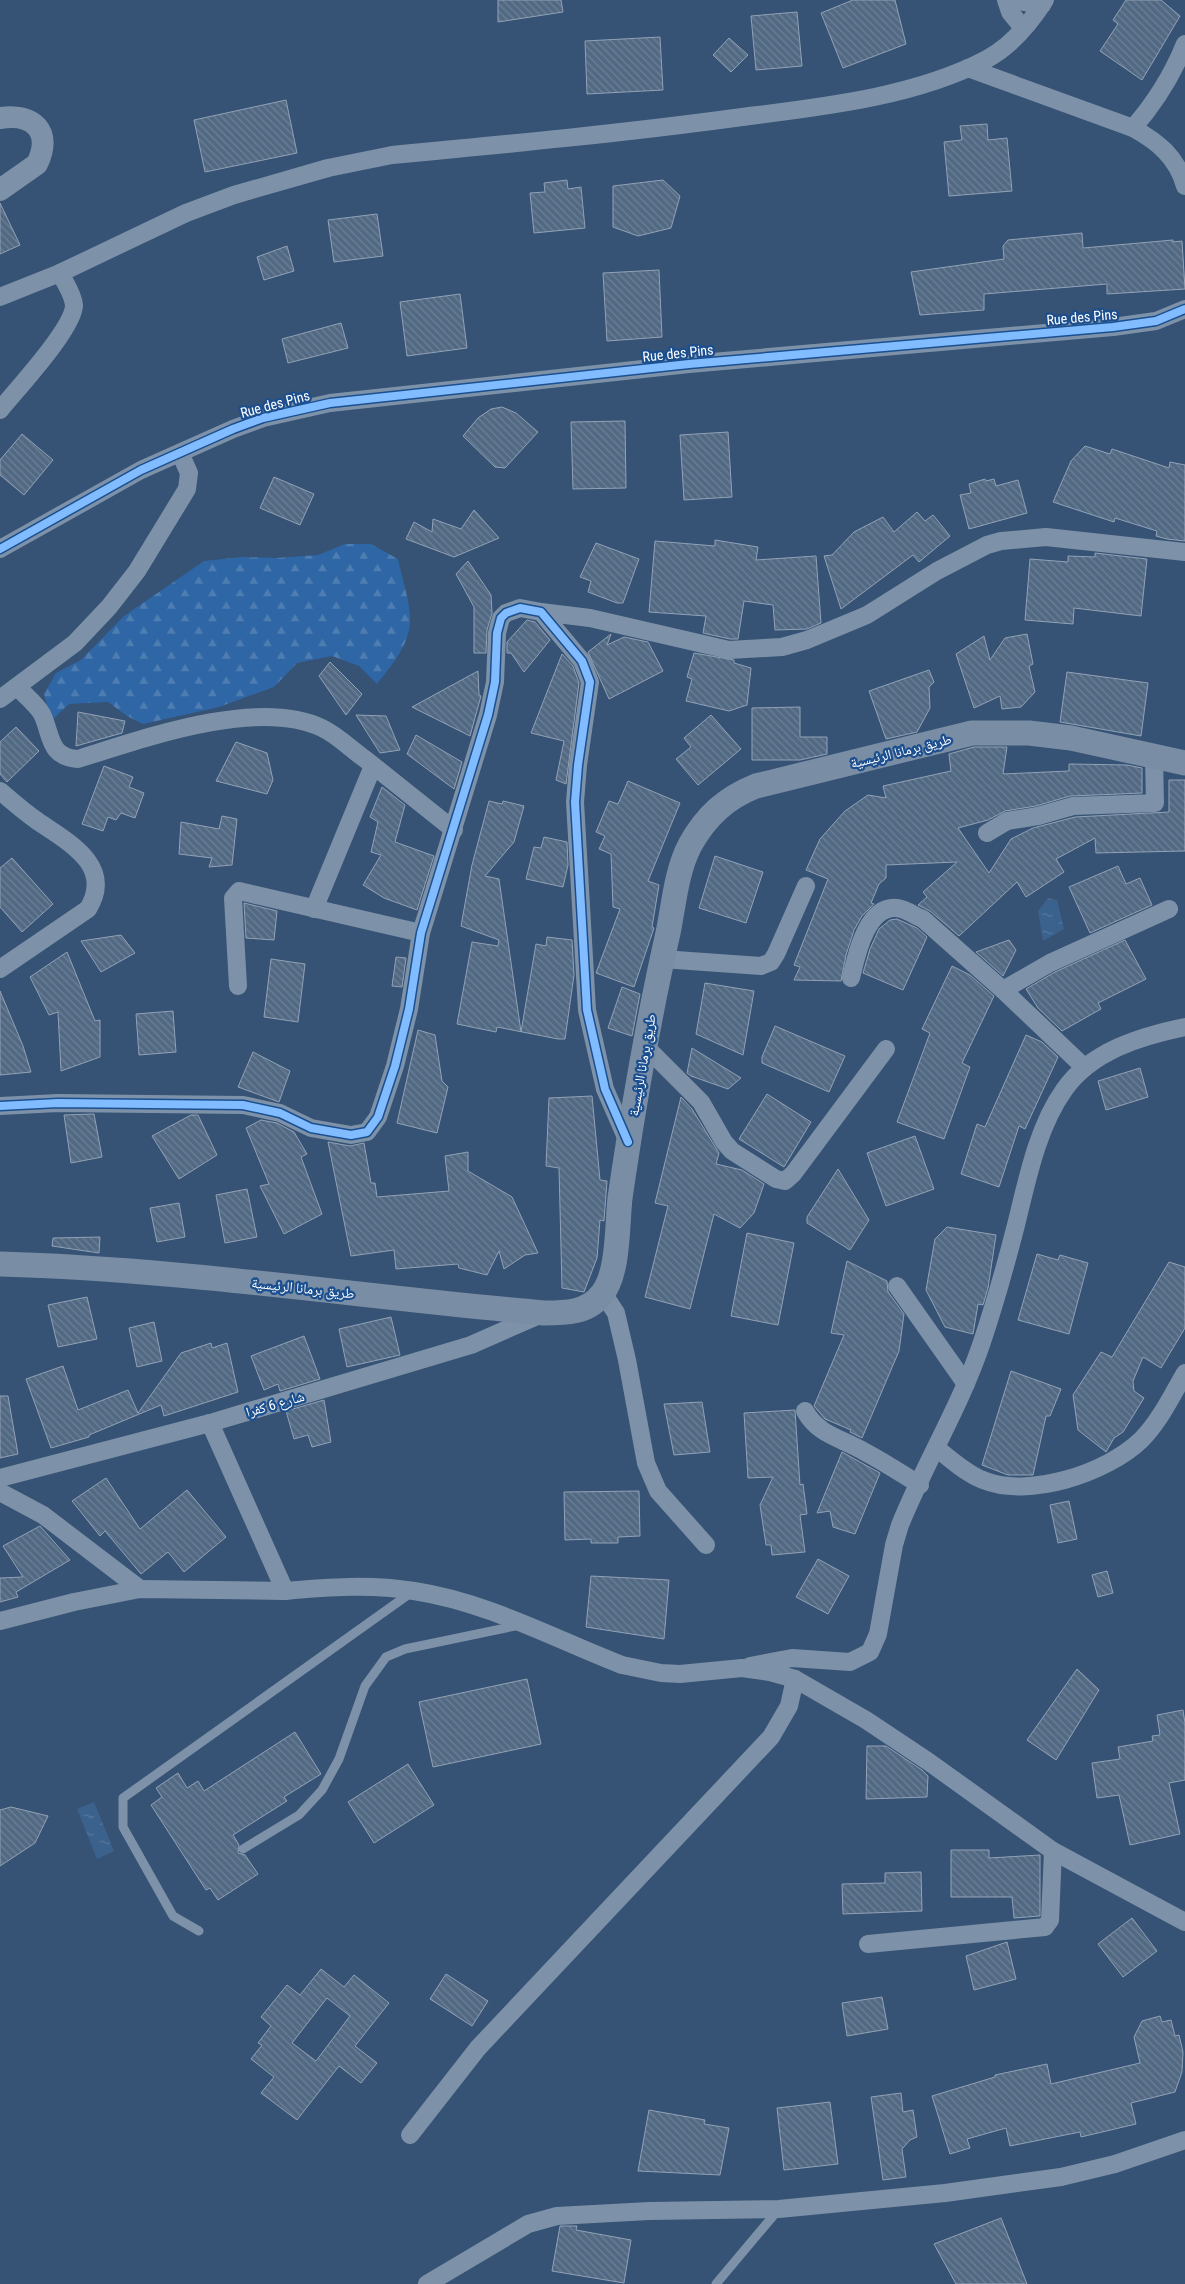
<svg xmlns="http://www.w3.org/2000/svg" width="1185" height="2284" viewBox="0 0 1185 2284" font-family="'Roboto Condensed','Noto Naskh Arabic',sans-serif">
	<defs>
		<pattern id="forest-firs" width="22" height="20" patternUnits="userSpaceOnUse" patternTransform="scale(1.25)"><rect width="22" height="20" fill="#2f66a5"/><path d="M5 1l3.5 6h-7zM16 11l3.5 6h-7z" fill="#4e7db2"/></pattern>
		<pattern id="water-ripples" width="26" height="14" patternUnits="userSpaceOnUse" patternTransform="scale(1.25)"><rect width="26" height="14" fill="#3b618d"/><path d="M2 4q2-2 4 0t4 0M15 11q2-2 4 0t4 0" fill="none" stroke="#58799e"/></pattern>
		<pattern id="building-back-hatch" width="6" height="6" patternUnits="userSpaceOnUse" patternTransform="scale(1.25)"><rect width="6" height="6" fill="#526984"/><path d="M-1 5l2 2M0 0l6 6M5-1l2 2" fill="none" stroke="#6c8096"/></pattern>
	</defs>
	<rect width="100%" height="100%" fill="#365274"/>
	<path fill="url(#forest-firs)" d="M345,544H371L398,559C402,579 411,603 410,623C408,647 391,666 377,684L359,666L332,656L297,663L274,687L219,707L143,724L127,716L108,702L69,704L51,721L44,694L56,673L81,660L124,616L204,561L242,557L276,558L318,555Z"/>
	<g fill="url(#water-ripples)">
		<polygon points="1048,898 1057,900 1064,929 1043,941 1038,911"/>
		<polygon points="94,1802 114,1851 97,1859 77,1809"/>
	</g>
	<g fill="url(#building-back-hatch)" stroke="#92a2b6" fill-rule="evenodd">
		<polygon points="498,0 561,0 563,12 498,22"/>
		<polygon points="853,0 895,0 906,44 843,68 821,13"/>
		<polygon points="1126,0 1161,0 1180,16 1142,80 1100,51 1118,24 1113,20"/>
		<polygon points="797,12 802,66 756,70 751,16"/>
		<polygon points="660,37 663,90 587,94 585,41"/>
		<polygon points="729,38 748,55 731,72 713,55"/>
		<polygon points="286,100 297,153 205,172 194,120"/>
		<polygon points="987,124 988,140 1007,138 1012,191 949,196 944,142 962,140 960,126"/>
		<polygon points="567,180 568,189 581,187 585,228 534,233 530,193 545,192 544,183"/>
		<polygon points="663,180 680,196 671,228 638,236 613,227 613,186"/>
		<polygon points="0,203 20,245 0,254"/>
		<polygon points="377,214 383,256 334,262 328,220"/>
		<polygon points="1082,233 1083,248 1173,240 1173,242 1182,241 1185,289 1107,294 1107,284 984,294 984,310 920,315 911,272 1004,259 1003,246 1008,240"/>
		<polygon points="287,246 294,271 264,280 257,257"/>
		<polygon points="659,270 662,337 607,341 603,273"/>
		<polygon points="460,294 467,348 407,356 400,302"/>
		<polygon points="341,323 348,348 288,363 282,339"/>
		<polygon points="502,407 516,413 538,432 505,468 495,467 463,436 478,418 491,409"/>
		<polygon points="625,421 626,488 573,489 571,422"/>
		<polygon points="728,432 732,497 684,500 680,435"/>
		<polygon points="22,434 53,460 24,495 0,475 0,460"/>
		<polygon points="1085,446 1110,454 1112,449 1169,468 1170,462 1185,465 1185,541 1167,539 1156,536 1157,531 1115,518 1114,522 1053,502 1071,461"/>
		<polygon points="274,477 314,494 300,525 260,508"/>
		<polygon points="985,479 986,481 994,479 996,486 1018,480 1027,513 969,529 960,495 971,493 969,484"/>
		<polygon points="474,510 499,538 454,557 406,539 414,522 432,532 433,519 461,529"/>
		<polygon points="917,512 925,521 933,515 950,536 919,562 913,555 841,609 824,556 832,555 854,532 883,517 894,532"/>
		<polygon points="715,540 758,547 756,560 816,556 821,623 807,629 775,630 773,605 744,601 738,639 730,639 703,633 706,616 649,612 655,541 715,546"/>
		<polygon points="596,543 639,559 623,603 617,603 588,592 591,581 580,577"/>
		<polygon points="1095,553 1147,559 1141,616 1074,608 1073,624 1025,620 1030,559 1068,562 1068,556 1095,557"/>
		<polygon points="468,561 491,595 492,613 487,630 486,653 474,653 474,607 456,574"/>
		<polygon points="527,620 535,622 550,640 524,672 511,653 507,653 507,642"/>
		<polygon points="611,634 607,645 624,637 648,642 663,671 609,699 588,652"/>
		<polygon points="1027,634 1033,664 1029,666 1035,692 1021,707 1002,709 1000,696 974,708 956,654 984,636 990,660 1005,638"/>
		<polygon points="694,653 734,660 734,663 751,668 747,705 729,711 686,701 692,679 687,677"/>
		<polygon points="562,654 573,666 579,683 566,784 556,780 564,741 531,733"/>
		<polygon points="330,662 362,694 346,715 319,676"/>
		<polygon points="929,670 934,682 929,687 930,708 917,732 886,739 869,691"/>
		<polygon points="478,671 479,695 481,696 470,736 412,707"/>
		<polygon points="1067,672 1148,683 1141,736 1060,722"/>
		<polygon points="800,707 800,737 827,737 827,754 800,760 752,760 752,708"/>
		<polygon points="78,712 125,721 122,733 76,746"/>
		<polygon points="356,715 386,716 400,750 380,753"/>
		<polygon points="711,715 741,749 698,785 676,759 691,747 684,738"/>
		<polygon points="16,727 39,751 7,782 0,774 0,742"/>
		<polygon points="416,735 462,762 454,789 407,754"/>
		<polygon points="236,742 267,753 273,780 267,794 216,781"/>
		<polygon points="974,747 1007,747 1003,774 1069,771 1069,764 1127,765 1142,768 1142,793 1070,796 1036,806 1005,811 988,820 958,828 989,873 1011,839 1033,828 1075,817 1169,812 1169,780 1185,780 1185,851 1096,853 1095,838 1056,859 1064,872 1026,897 1017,882 959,936 930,911 918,905 927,897 923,892 957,862 886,865 886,878 879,884 871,903 874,904 862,916 854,930 846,955 841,981 794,980 800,967 794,965 828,879 806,870 820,839 845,811 868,795 886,798 883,786 951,771 949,754"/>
		<polygon points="104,766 133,777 129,787 144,793 135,818 121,813 116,820 108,817 103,831 82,824"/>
		<polygon points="628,781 680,803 648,881 659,885 652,927 654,928 634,987 596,973 620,909 613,907 611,854 599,849 605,836 596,832 609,801 618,804"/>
		<polygon points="382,787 405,805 395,842 434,856 417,910 384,898 363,885 381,855 371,852 378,822 370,817"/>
		<polygon points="489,801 502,804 503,801 524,806 514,842 485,876 499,879 521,1032 536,944 546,946 547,937 572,940 574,975 565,1039 558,1039 497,1027 496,1032 457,1024 472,942 498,946 499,940 461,926 472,865"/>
		<polygon points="222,816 237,819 232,865 209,867 212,858 179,854 181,822 219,829"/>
		<polygon points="544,837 567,842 568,865 563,887 526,879 534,847 541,848"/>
		<polygon points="715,856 763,872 746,923 699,908"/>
		<polygon points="12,858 53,904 22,932 0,907 0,868"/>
		<polygon points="1118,866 1126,884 1140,878 1152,905 1090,933 1069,887"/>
		<polygon points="244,903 277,911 274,940 246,938"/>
		<polygon points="897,919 917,928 927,937 903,990 863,973 870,949 879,929 890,920"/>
		<polygon points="121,935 135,953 101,972 81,941"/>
		<polygon points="1009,940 1016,950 1003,976 976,952"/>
		<polygon points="1125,940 1146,979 1098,1003 1101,1009 1062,1031 1038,1008 1026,989 1055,972"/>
		<polygon points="67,952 95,1021 100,1020 100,1057 61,1071 58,1012 49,1015 30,977"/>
		<polygon points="396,957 406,958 402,987 392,986"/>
		<polygon points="271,959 305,964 298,1022 264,1017"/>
		<polygon points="952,966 970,975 994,996 962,1063 970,1067 944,1139 897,1122 930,1033 922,1029"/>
		<polygon points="705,983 754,991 743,1055 696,1034"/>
		<polygon points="622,987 640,994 632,1036 608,1028"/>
		<polygon points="0,991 23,1046 31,1072 0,1075"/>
		<polygon points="173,1011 176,1052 139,1055 136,1014"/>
		<polygon points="775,1026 845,1056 829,1092 762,1063 762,1057"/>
		<polygon points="418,1030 435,1035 442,1081 448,1087 437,1133 397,1123"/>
		<polygon points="1026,1035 1042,1042 1058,1057 1025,1129 1019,1126 999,1187 961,1174 977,1124 985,1127"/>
		<polygon points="692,1048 741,1078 728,1089 691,1076 687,1073"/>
		<polygon points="253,1052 290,1071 279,1102 238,1087"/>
		<polygon points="1140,1068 1148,1097 1106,1110 1098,1081"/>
		<polygon points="767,1094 811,1122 784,1167 739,1139"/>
		<polygon points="592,1096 600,1180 607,1181 604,1221 600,1220 597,1258 584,1292 562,1288 559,1168 546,1166 549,1098"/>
		<polygon points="681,1097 692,1109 719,1153 716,1164 742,1170 764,1184 754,1213 740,1228 714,1214 690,1309 645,1297 668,1206 655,1203"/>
		<polygon points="94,1114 102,1157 71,1163 64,1115"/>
		<polygon points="191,1115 198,1115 217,1155 179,1179 152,1136"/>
		<polygon points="261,1120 277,1123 294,1132 307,1154 301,1157 322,1214 284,1234 260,1186 269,1184 246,1128"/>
		<polygon points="915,1136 934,1189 886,1206 867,1153"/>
		<polygon points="328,1142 350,1146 364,1143 371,1183 375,1183 377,1197 449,1191 445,1156 468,1152 468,1171 512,1197 538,1253 525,1255 504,1269 499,1251 487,1275 459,1268 458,1264 396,1269 394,1250 351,1256"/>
		<polygon points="838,1169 869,1220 850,1250 807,1223 807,1217"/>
		<polygon points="247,1189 257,1237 225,1243 216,1195"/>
		<polygon points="179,1203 185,1237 157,1242 150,1208"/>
		<polygon points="947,1227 996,1235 988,1288 983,1305 978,1304 973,1334 945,1327 926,1290 935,1239"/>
		<polygon points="747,1233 794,1243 778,1325 731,1316"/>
		<polygon points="100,1237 99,1253 52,1246 53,1238"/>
		<polygon points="1037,1254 1058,1260 1060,1255 1088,1263 1069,1334 1018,1320"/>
		<polygon points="847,1261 887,1281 888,1292 904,1314 899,1351 862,1438 850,1432 851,1430 825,1419 814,1406 844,1335 831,1333"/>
		<polygon points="1169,1262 1185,1267 1185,1328 1161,1368 1143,1357 1133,1381 1134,1391 1144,1398 1123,1432 1114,1438 1106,1452 1078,1430 1073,1395 1101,1352 1112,1357"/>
		<polygon points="87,1297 97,1339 58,1347 48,1305"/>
		<polygon points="391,1317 400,1355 347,1367 339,1329"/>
		<polygon points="154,1322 162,1361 137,1367 129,1328"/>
		<polygon points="304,1336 320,1379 280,1391 278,1384 264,1390 251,1356"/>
		<polygon points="211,1343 212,1348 227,1343 238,1392 164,1416 161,1405 89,1435 89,1437 51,1448 26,1379 63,1366 78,1410 128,1390 138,1413 181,1353"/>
		<polygon points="1011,1371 1061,1389 1050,1416 1046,1416 1033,1475 1008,1475 982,1465"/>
		<polygon points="0,1396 8,1396 18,1454 0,1458"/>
		<polygon points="324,1400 331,1442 312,1447 308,1435 294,1439 286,1411"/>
		<polygon points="702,1402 710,1452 674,1455 664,1404"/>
		<polygon points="795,1410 800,1485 803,1484 807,1514 800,1515 805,1552 772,1555 771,1545 766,1545 760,1505 773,1477 748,1478 744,1413"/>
		<polygon points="842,1452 880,1473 855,1534 833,1527 830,1511 817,1513"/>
		<polygon points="106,1478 140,1529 187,1490 226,1537 184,1572 168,1552 141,1574 105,1531 100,1536 72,1501"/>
		<polygon points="639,1491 640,1536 618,1537 618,1543 591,1543 591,1539 565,1540 564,1492"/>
		<polygon points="1069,1501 1077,1539 1058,1543 1050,1505"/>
		<polygon points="40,1526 70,1560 16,1592 18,1597 0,1602 0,1578 23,1577 3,1546"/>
		<polygon points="818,1559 849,1576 828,1614 796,1597"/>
		<polygon points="1107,1571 1113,1593 1098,1597 1092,1575"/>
		<polygon points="591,1576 669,1580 664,1639 586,1627"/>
		<polygon points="1077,1669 1099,1690 1056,1760 1027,1740"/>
		<polygon points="527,1679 541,1744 433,1767 419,1702"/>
		<polygon points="1183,1710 1185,1723 1185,1780 1169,1783 1180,1834 1130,1845 1119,1795 1097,1798 1092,1763 1120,1759 1118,1747 1153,1741 1152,1736 1160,1735 1157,1715"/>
		<polygon points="295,1732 321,1774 284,1797 287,1801 233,1835 239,1845 238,1853 245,1855 258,1874 218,1900 210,1888 206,1890 151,1805 162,1797 156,1788 178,1773 187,1788 198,1781 204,1791"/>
		<polygon points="867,1746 886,1746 922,1770 928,1776 927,1797 866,1799"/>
		<polygon points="408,1764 434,1805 374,1843 348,1802"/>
		<polygon points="11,1807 48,1816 35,1843 0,1866 0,1810"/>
		<polygon points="951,1850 989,1850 989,1858 1040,1855 1040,1916 1014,1918 1012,1897 951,1897"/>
		<polygon points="921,1872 922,1911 843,1914 842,1884 885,1883 885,1873"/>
		<polygon points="1132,1918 1157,1951 1123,1977 1098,1944"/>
		<polygon points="1007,1942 1016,1979 974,1990 966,1956"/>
		<path d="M321,1969L344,1987L354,1975L389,2003L355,2046L377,2063L361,2083L339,2066L297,2120L261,2093L274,2077L251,2059L262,2045L258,2043L271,2026L261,2017L287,1985L300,1995ZM327,1998L350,2016L316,2061L292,2043Z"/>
		<polygon points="446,1974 488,2001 472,2026 430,1999"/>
		<polygon points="882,1997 888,2029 847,2036 842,2003"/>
		<polygon points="1160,2016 1162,2022 1171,2020 1175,2036 1179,2035 1183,2052 1182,2072 1175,2092 1131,2103 1136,2124 1081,2137 1080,2132 1010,2146 1006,2128 967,2139 970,2148 950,2154 932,2096 995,2077 995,2075 1047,2064 1051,2084 1140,2063 1134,2037 1142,2021"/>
		<polygon points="901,2093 903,2112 913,2110 917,2137 910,2140 902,2149 906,2177 883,2180 871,2097"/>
		<polygon points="830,2102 838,2164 784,2170 777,2108"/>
		<polygon points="649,2110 705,2120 704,2124 729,2128 720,2175 638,2171"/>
		<polygon points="1001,2218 1027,2284 956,2284 934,2244"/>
		<polygon points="560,2226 577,2226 576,2230 631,2240 624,2283 552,2271"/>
	</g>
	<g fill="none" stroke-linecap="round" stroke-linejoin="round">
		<g stroke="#7d92a8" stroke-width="9">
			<polyline points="243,1849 299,1815 322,1790 339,1759 365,1686 386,1657 405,1649 520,1625"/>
			<polyline points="199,1931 173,1916 123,1827 123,1798 412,1592"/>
			<polyline points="716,2284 779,2209"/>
		</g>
		<g stroke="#7d92a8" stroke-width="18">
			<polyline points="1006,0 1010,12 1023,28"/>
			<polyline points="1012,0 1042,5"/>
			<path d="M968,68L1133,128C1158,142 1177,157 1185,186"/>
			<path d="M1133,128C1156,102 1172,76 1185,44"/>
			<path d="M0,297L60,273L186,213L234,195L328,168L392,155C509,144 625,133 742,117C821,107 915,97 987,59C1011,46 1031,22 1045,0"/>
			<path d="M0,410C17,389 74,328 74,305C73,294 65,283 60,273"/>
			<polyline points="0,549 141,470 233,429 263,418 330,403 689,364 1113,327 1156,321 1185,309"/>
			<polyline points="541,612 590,618 729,650 782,647 807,640 867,615 937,571 987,545 1001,541 1046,537 1185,552"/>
			<path d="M18,688C25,695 37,705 42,714C52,735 48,757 78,759C142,739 258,697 322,728C337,735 351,749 365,759C395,783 424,806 454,830"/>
			<polyline points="0,699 75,643 109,607 137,571 187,489 189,473 180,453"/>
			<path d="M0,791C12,801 23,811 36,820C66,841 115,865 88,909L0,969"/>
			<polyline points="987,833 1007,821 1038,816 1073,806 1155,803 1154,758"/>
			<polyline points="314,909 373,766"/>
			<polyline points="662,959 761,966 771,962 776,954 806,886"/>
			<path d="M851,978C856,957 866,905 897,908C906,909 915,916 923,919L1003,990L1084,1067"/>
			<polyline points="238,986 233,898 239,891 421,933"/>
			<polyline points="1003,990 1050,963 1169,909"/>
			<polyline points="645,1046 701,1102 724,1142 732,1151 776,1179 785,1181 793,1174 886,1049"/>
			<polyline points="0,1106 58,1103 243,1105 280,1113 311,1128 351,1135 367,1132 378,1117 395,1066 409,1009 421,933 488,715 495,682 497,633 501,618 506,613 520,608 541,612 582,661 590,682 578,765 575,802 587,1010 605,1089 628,1142"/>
			<polyline points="897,1286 966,1384"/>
			<polyline points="603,1293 616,1313 627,1360 646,1463 658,1491 706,1545"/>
			<path d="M805,1411C819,1436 842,1438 865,1452C884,1462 902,1474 920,1485"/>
			<path d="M210,1423L285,1591C328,1587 371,1584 414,1591C487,1602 555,1639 622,1665L661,1673L680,1674L742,1668L770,1672L795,1679L866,1720L929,1762L1053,1851L1185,1922"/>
			<path d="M936,1448C951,1459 965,1473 983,1480C1028,1499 1107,1473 1141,1440C1160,1421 1172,1395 1185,1373"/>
			<polyline points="0,1478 210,1423 471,1345 544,1313"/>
			<polyline points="0,1492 43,1515 140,1589"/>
			<polyline points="0,1621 74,1602 140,1589 285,1591"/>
			<path d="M750,1666L792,1658L850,1662L870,1652L878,1634L894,1545L900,1525C925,1463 961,1405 982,1342C995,1303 1006,1264 1016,1225C1027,1181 1037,1128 1064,1090C1091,1051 1141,1036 1185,1027"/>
			<polyline points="868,1944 1045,1927 1050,1920 1053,1851"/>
			<polyline points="410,2135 478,2048 771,1737 789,1706 795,1679"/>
			<polyline points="427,2284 528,2224 557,2216 649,2211 779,2209 945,2193 1061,2177 1115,2164 1185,2140"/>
		</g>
		<path stroke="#7d92a8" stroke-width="22" d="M0,118C33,113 53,131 37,164L0,190"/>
		<path stroke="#798da4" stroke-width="25" d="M0,1264C182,1269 362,1297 544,1313C565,1313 588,1313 602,1294C619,1273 617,1225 620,1198C633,1109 648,1021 668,933C674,904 676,872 690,845C706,816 726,798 756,786L972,733H1029L1071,738L1185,763"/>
		<g stroke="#1b4f8f" stroke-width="11">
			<g id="cycleway">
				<polyline points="0,549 141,470 233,429 263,418 330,403 689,364 1113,327 1156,321 1185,309"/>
				<polyline points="0,1106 58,1103 243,1105 280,1113 311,1128 351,1135 367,1132 378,1117 395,1066 409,1009 421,933 488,715 495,682 497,633 501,618 506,613 520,608 541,612 582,661 590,682 578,765 575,802 587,1010 605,1089 628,1142"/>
			</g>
		</g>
		<use href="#cycleway" stroke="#80bcff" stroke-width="8"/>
	</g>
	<g text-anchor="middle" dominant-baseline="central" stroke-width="4.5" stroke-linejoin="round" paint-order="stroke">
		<g font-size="14" fill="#fff" stroke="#1b4f8f">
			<text transform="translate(1082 317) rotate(-5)">Rue des Pins</text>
			<text transform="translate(678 353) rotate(-6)">Rue des Pins</text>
			<text transform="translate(275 404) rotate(-15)">Rue des Pins</text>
			<text transform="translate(901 751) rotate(-14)">طريق برمانا الرئيسية</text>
			<text transform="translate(642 1065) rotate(-80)">طريق برمانا الرئيسية</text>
			<text transform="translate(303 1288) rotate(6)">طريق برمانا الرئيسية</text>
			<text transform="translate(275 1404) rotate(-16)">شارع 6 كفرا</text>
		</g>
	</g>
</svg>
